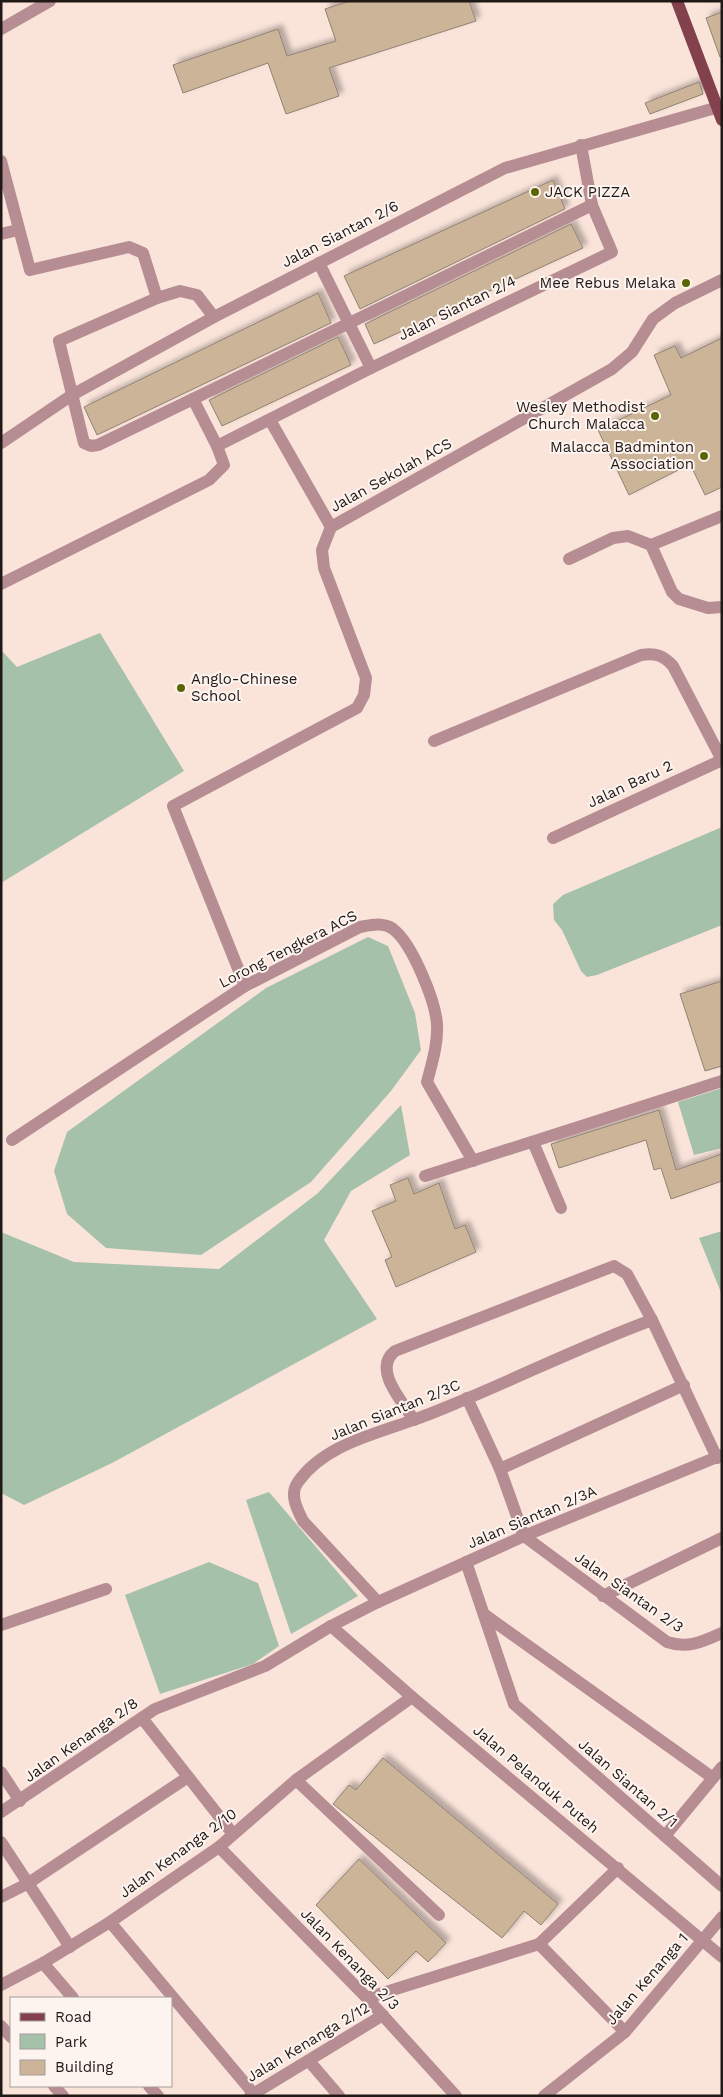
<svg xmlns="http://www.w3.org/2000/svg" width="723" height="2097" viewBox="0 0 723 2097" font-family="'Work Sans',sans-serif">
	<defs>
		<filter id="shadow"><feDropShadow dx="4.5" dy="-4.5" stdDeviation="2.5" flood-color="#0004"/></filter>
	</defs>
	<rect width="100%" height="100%" fill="#fae4da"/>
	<g fill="#a6c1a9">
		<polygon points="100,633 184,771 1,883 1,650 17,667"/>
		<polygon points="722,827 722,925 597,975 587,977 581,971 562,930 554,920 553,904 563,895"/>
		<polygon points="368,937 388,946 415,1013 421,1050 391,1091 311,1182 201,1255 106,1248 67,1214 54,1171 67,1132 266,988"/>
		<polygon points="722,1088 722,1148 694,1155 678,1102"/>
		<polygon points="401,1105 410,1155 351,1191 324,1240 377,1319 112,1463 24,1505 1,1493 1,1232 74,1262 219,1269 318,1193"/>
		<polygon points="722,1231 722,1295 699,1238"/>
		<polygon points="269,1492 358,1596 291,1634 246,1500"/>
		<polygon points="209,1562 258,1583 279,1646 253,1664 160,1694 125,1595"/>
	</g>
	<g fill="#ccb498" stroke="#8f8273" filter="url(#shadow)">
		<polygon points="350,1 469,1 476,21 329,68 339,96 286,114 268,63 183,93 173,65 278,29 287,56 336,41 325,9"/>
		<polygon points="722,12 722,57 720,57 706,18"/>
		<polygon points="699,82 703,94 650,114 645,103"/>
		<polygon points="553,180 565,209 360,309 344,276"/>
		<polygon points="571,224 583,248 374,344 365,324"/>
		<polygon points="318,293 331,323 97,435 84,407"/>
		<polygon points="338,337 351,365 222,426 209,400"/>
		<polygon points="722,338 722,487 705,495 690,464 629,495 598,430 671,395 654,355 675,346 681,358"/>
		<polygon points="722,981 722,1066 705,1071 680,994"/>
		<polygon points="659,1110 676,1170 722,1154 722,1181 671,1199 661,1168 654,1170 646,1140 559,1168 551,1144"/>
		<polygon points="408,1178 414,1194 439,1183 455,1229 465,1225 476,1252 396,1287 385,1260 392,1257 372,1211 396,1201 390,1185"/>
		<polygon points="383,1758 558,1904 541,1925 524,1911 502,1938 333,1804 349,1785 356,1790"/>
		<polygon points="359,1859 446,1943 428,1962 416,1951 388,1979 316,1905"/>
	</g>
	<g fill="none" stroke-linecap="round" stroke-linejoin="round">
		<g stroke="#b58d93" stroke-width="12">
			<polyline points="1,29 50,1"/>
			<polyline points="1,161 30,270 129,247 143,253 157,298"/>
			<polyline points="1,234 18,230"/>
			<polyline points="319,263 371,368"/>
			<polyline points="193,399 592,205"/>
			<polyline points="270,420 331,527"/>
			<polyline points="1,443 72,395 214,317 505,168 722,106"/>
			<polyline points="217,446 371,368 612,252 592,205 581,145"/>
			<polyline points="722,516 651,545 672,592 679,599 708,608 722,607"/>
			<polyline points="569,559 613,538 628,536 651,545"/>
			<polyline points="1,584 209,480 224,465 217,446 193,399 98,445 91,446 84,443 59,341 157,298 180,291 197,295 214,317"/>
			<path d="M434,741L641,655C656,653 663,655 673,666L722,760"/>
			<polyline points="553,838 722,760"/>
			<polyline points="245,986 173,806 357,708 364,695 366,678 324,568 322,550 331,527 612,369 632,352 653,319 675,303 722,280"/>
			<path d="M12,1140L245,986L360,927C371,925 383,922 393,929C412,943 436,1002 437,1025C438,1044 432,1063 427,1082L473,1161"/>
			<polyline points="533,1142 561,1208"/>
			<polyline points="425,1176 722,1081"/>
			<path d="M467,1398L500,1469L524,1536L667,1642C688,1649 702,1642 722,1633"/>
			<path d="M414,1420C402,1401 372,1369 395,1351L614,1266L627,1274L652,1320L717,1458"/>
			<polyline points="500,1469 684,1385"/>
			<polyline points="466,1562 514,1704 722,1886"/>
			<polyline points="603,1596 722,1538"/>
			<path d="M378,1602L303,1521C297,1509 289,1494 298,1482C324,1445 373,1435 413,1420C431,1414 449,1406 466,1399C528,1373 589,1343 652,1320"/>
			<polyline points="485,1615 713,1778"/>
			<polyline points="1,1625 106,1589"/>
			<polyline points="331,1626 412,1697 722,1957"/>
			<polyline points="142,1718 233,1834"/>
			<polyline points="1,1772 20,1801"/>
			<polyline points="296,1780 439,1915"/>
			<polyline points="1,1812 155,1709 265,1666 331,1626 378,1602 524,1536 722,1455"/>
			<polyline points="665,1836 722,1767"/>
			<polyline points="1,1842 70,1947"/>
			<polyline points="219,1847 367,1998 456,2096"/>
			<polyline points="1,1897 27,1884 188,1777"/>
			<polyline points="110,1922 253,2093"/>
			<polyline points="539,1944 625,2032"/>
			<polyline points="43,1963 73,1998"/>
			<polyline points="1,1985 43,1963 110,1922 219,1847 296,1780 412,1697"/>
			<polyline points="367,1998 539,1944 618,1868"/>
			<polyline points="1,2026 11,2037"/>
			<polyline points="309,2061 339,2096"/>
			<polyline points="54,2086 63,2096"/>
			<polyline points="149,2086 158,2096"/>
			<polyline points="250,2096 383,2015"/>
			<polyline points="544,2096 625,2032 722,1917"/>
		</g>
		<polyline stroke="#82414d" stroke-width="12" points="677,1 722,120"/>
	</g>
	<g fill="#5c6506" stroke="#fdf4f0" stroke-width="2">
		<circle cx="535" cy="192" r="5"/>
		<circle cx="686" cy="283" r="5"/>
		<circle cx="655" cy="416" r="5"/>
		<circle cx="704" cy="456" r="5"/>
		<circle cx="181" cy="688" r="5"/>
	</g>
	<g text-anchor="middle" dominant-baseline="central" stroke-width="4" stroke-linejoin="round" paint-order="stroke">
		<g font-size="15" fill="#211916" stroke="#fdf4f0" text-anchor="end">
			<text x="545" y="192" text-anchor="start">JACK PIZZA</text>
			<text x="676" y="283">Mee Rebus Melaka</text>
			<text x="645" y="407">Wesley Methodist<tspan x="645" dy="17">Church Malacca</tspan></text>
			<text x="694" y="447">Malacca Badminton<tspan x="694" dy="17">Association</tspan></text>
			<text x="191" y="679" text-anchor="start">Anglo-Chinese<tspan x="191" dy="17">School</tspan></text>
		</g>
		<g font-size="15" fill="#211916" stroke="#fdf4f0">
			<text transform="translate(340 234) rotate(-27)">Jalan Siantan 2/6</text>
			<text transform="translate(457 308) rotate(-26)">Jalan Siantan 2/4</text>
			<text transform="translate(391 475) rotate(-29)">Jalan Sekolah ACS</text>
			<text transform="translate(630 784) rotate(-25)">Jalan Baru 2</text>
			<text transform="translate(288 949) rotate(-27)">Lorong Tengkera ACS</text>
			<text transform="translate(395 1410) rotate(-22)">Jalan Siantan 2/3C</text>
			<text transform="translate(532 1517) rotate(-23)">Jalan Siantan 2/3A</text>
			<text transform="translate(629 1592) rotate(35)">Jalan Siantan 2/3</text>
			<text transform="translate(81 1740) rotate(-35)">Jalan Kenanga 2/8</text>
			<text transform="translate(536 1779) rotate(40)">Jalan Pelanduk Puteh</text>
			<text transform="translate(628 1783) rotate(41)">Jalan Siantan 2/1</text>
			<text transform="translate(178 1853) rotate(-36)">Jalan Kenanga 2/10</text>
			<text transform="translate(350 1959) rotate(46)">Jalan Kenanga 2/3</text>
			<text transform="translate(647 1979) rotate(-49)">Jalan Kenanga 1</text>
			<text transform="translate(308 2042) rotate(-31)">Jalan Kenanga 2/12</text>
		</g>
	</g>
	<rect width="723" height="2097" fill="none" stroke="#211916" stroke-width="5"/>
	<rect x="10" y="1997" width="162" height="90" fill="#fdf4f0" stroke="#a59c99"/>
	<rect x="20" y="2013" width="25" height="8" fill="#82414d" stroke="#a59c99"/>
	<text x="55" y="2022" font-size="15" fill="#211916">Road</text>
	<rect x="20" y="2034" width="25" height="15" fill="#a6c1a9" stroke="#a59c99"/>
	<text x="55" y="2047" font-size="15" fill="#211916">Park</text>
	<rect x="20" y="2060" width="25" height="15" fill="#ccb498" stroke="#a59c99"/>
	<text x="55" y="2072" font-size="15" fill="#211916">Building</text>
</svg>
